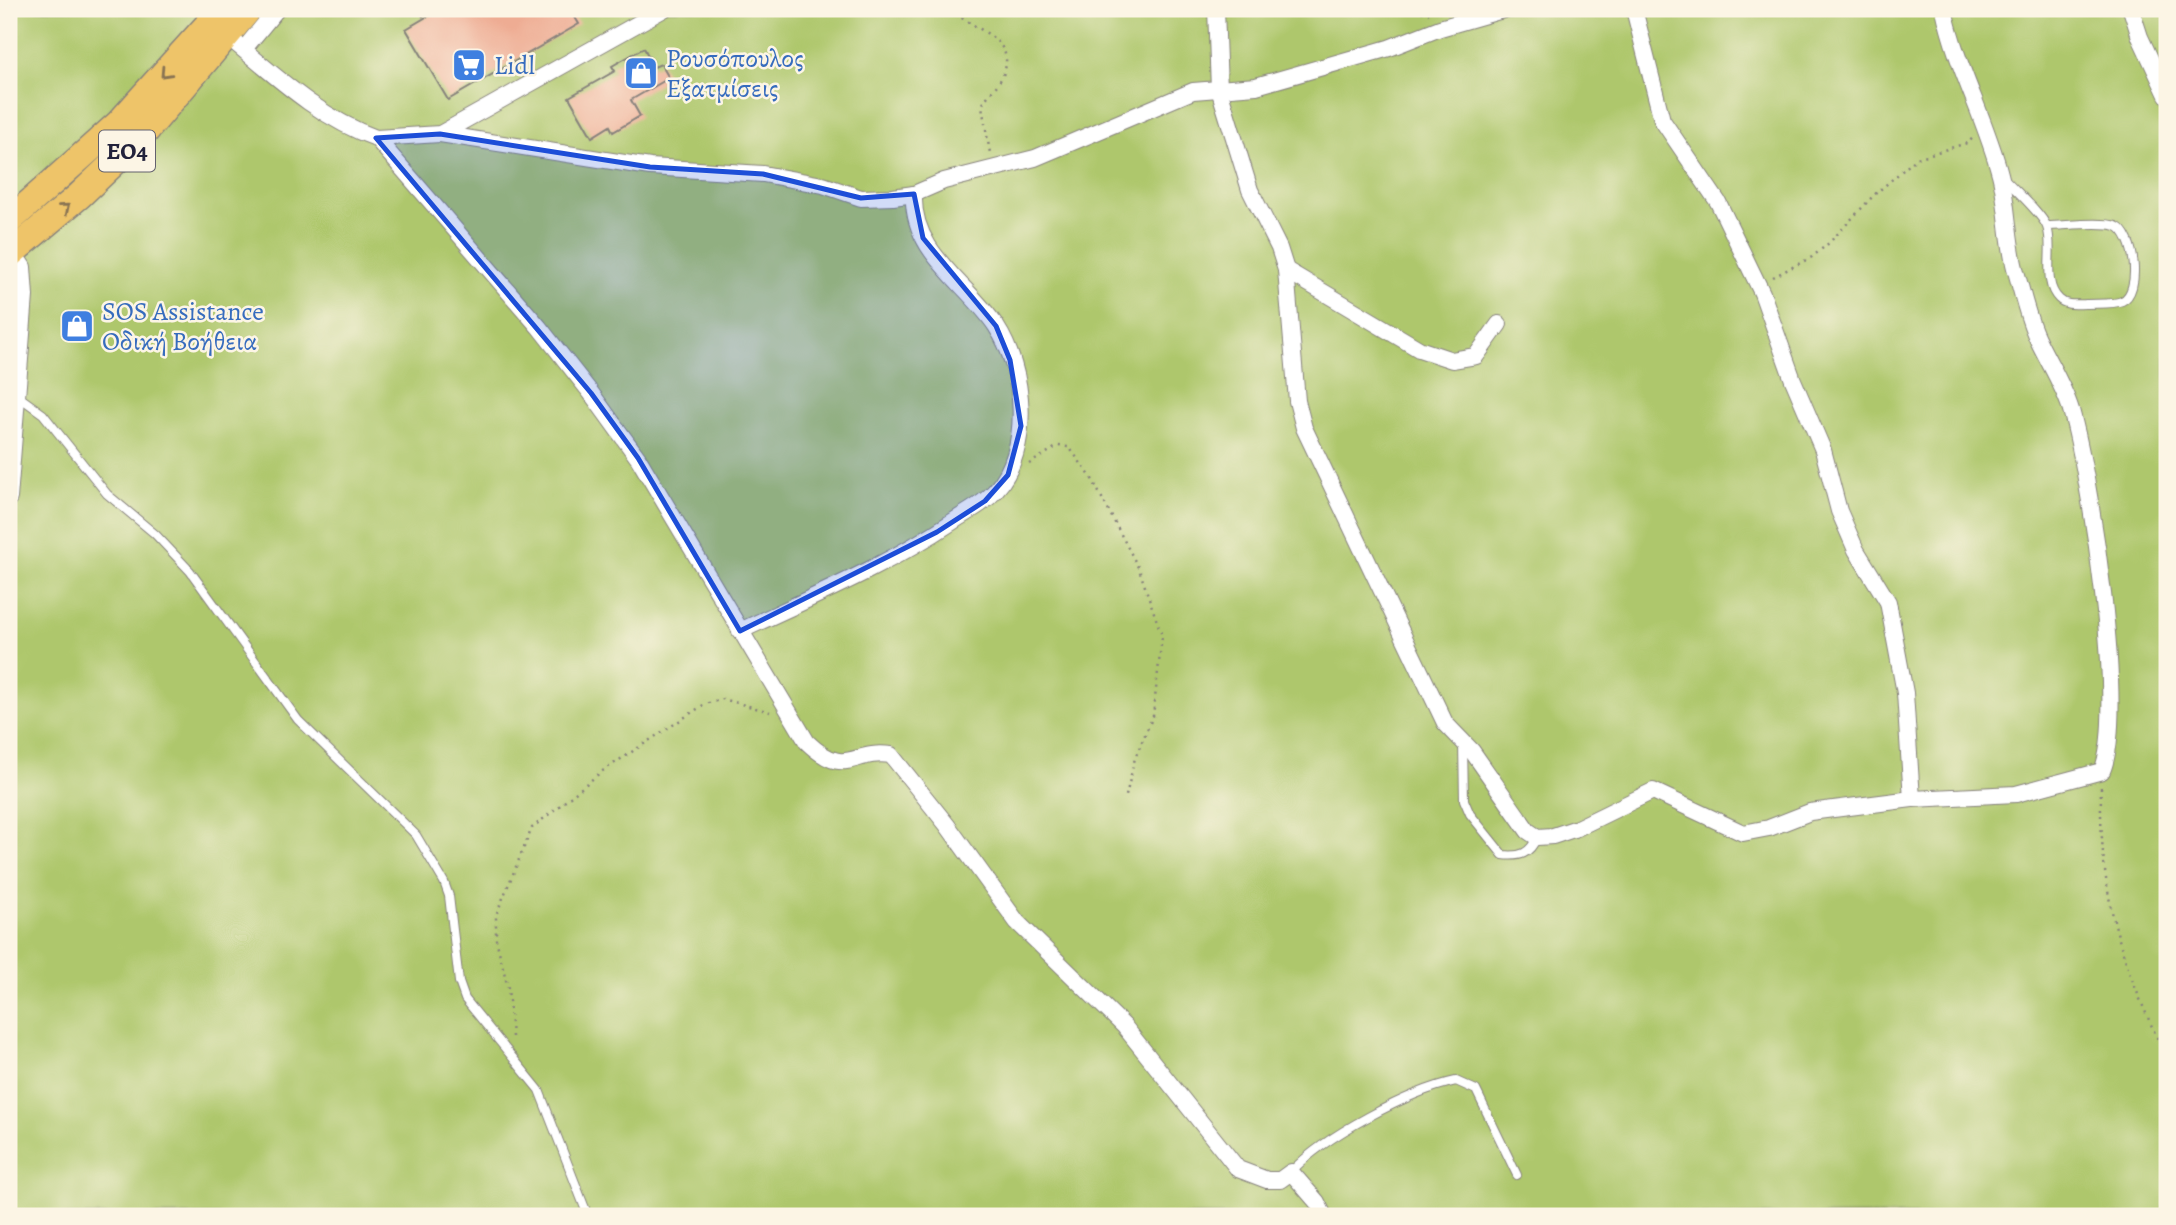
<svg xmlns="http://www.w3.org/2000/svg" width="2176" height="1225" viewBox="0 0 2176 1225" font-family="Alegreya,serif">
	<rect width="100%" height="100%" fill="#fcf5e5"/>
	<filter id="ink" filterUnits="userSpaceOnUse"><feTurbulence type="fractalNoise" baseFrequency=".0143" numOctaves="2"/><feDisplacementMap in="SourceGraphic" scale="14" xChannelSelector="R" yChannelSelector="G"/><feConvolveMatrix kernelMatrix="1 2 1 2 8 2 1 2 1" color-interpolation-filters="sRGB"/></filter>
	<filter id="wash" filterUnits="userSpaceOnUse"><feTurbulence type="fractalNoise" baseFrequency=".00686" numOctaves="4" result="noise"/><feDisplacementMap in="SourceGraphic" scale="28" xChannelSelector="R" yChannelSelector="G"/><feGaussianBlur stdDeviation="1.57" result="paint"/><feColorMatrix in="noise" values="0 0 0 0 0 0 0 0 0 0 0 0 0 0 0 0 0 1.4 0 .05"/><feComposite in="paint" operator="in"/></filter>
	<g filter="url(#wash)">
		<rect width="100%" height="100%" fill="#ebe0bd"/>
		<rect fill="#aec76c" stroke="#687454" stroke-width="2" x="9" y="9" width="2158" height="1207"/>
		<g id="blocks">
			<g fill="#eeac93">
				<polygon points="440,9 570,9 579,24 448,100 406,29"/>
				<polygon points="644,48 654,67 661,64 669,78 631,100 640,116 613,132 610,126 592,137 569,97 615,71 612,66"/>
			</g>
		</g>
	</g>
	<g filter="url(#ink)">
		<use href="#blocks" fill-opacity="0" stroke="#86817c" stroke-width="2"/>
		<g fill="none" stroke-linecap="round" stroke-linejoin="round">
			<g stroke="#86817c" stroke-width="10">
				<g id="lane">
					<path d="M2005,179C2015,190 2042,214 2047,227C2055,248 2041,282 2059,299C2066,306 2076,304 2085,304C2095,303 2113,305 2122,301C2142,292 2135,234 2116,226C2102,221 2064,226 2047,226"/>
					<polyline points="18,396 43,414 107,494 155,534 190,571 298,720 416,835 444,882 449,896 459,982 465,999 539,1090 588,1216"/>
					<path d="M1463,743L1464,800L1470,814L1503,855C1520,857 1530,854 1537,837"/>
					<path d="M1291,1172C1323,1137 1409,1091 1456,1081L1476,1090L1517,1175"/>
				</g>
			</g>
			<g stroke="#86817c" stroke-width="18">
				<g id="street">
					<path d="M1216,9L1219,89L1250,190L1279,248L1286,270L1297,401L1304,428L1445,723L1472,751L1528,831L1537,837L1553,836L1577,828L1653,791L1743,833L1769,828L1810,812L1912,799L2016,794L2102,771C2127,712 2090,477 2071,410C2063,384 2048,362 2037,338C2027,317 2022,291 2015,268C2007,237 2008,204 2000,174C1985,117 1956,66 1944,9"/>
					<polyline points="1634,9 1662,120 1718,202 1762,293 1793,380 1823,450 1839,511 1856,550 1888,602 1905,693 1912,799"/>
					<polyline points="2131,9 2140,37 2167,95"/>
					<path d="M221,31C269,70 316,117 376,138L539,327L591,393L638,458L807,742C847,780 852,749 891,755L947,825L1017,922L1124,1026L1238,1169L1267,1180H1280L1291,1172L1317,1202L1324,1216"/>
					<polyline points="244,49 277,9"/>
					<polyline points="440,134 650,167 763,174 823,185 861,198 893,197 914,194 944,181 1035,158 1193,91 1256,86 1389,48 1440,28 1506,9"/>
					<polyline points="376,138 440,134 664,9"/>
					<polyline points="1286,270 1419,349 1452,360 1476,356 1499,324"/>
					<polyline points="9,498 25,296 23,267 13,252"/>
					<path d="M740,631C812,597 886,566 952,522C967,512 984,504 995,491C1033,449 1025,370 996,326C967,282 911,253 914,194"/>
				</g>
			</g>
			<g stroke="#86817c" stroke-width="29">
				<g id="primary">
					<polyline points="9,221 119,123 222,9"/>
					<polyline points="9,255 79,196 140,138 249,9"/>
				</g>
			</g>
			<g stroke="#86817c" stroke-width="2.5" stroke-dasharray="2 5" stroke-linecap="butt">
				<polyline points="419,9 424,18"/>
				<path d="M951,9C969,29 1019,37 1003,75C998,87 987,94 982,106L990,153"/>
				<polyline points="1415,9 1429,14"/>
				<polyline points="1773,277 1812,257 1829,243 1874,195 1917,158 1967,143 1973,138"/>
				<polyline points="1029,464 1058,446 1069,447 1091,477 1139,569 1162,636 1153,716 1135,758 1125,800"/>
				<path d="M2101,787C2099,894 2120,963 2167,1058"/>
				<polyline points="512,1037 508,988 496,939 496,915 532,828 601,772 705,704 723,699 770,712"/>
				<polyline points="2158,1216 2167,1173"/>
			</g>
			<use href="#lane" stroke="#fff" stroke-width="8"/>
			<use href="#street" stroke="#fff" stroke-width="16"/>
			<use href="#primary" stroke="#eec469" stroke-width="26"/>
		</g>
		<defs><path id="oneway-chevron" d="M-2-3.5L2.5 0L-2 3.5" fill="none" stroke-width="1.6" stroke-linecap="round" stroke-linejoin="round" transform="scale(1.75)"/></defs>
		<g stroke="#887352">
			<use href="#oneway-chevron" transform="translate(165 73) rotate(133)"/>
			<use href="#oneway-chevron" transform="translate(65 208) rotate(-40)"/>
		</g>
	</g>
	<path fill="#1d4ed8" fill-opacity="0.2" stroke="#1d4ed8" stroke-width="5" stroke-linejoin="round" d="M440,134L650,167L763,174L861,198L914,194L923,238L996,326L1010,360L1021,426L1008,475L985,501L937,532L740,631L638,458L591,393L376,138Z"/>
	<defs>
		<g id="supermarket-square" transform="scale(1.75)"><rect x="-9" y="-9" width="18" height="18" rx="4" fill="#3f7fe0" stroke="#fcf5e5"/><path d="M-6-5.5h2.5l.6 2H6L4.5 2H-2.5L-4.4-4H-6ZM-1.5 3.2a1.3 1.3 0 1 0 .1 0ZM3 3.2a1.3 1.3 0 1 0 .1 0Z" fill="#fff"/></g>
		<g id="shop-square" transform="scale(1.75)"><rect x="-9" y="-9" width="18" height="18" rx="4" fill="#3f7fe0" stroke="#fcf5e5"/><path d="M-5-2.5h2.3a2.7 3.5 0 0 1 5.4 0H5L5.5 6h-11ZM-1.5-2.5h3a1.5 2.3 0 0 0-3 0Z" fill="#fff"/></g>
	</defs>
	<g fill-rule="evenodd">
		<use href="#supermarket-square" x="469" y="65"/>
		<use href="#shop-square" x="641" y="73"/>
		<use href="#shop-square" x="77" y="326"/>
	</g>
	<g text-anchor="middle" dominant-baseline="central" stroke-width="5" stroke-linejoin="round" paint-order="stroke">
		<rect fill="#fcf5e5" stroke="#63616e" stroke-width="2" x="99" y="130.5" width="56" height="41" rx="5"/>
		<g font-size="24" font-weight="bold" fill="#22223b">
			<text x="127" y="151">ΕΟ4</text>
		</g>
		<g font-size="26" fill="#366cbe" stroke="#fcf5e5" text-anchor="start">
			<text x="666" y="58">Ρουσόπουλος<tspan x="666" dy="30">Εξατμίσεις</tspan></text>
			<text x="494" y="65">Lidl</text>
			<text x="102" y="311">SOS Assistance<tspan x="102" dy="30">Οδική Βοήθεια</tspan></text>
		</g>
	</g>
	<rect width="2176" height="1225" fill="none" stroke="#fcf5e5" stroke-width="35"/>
</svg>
